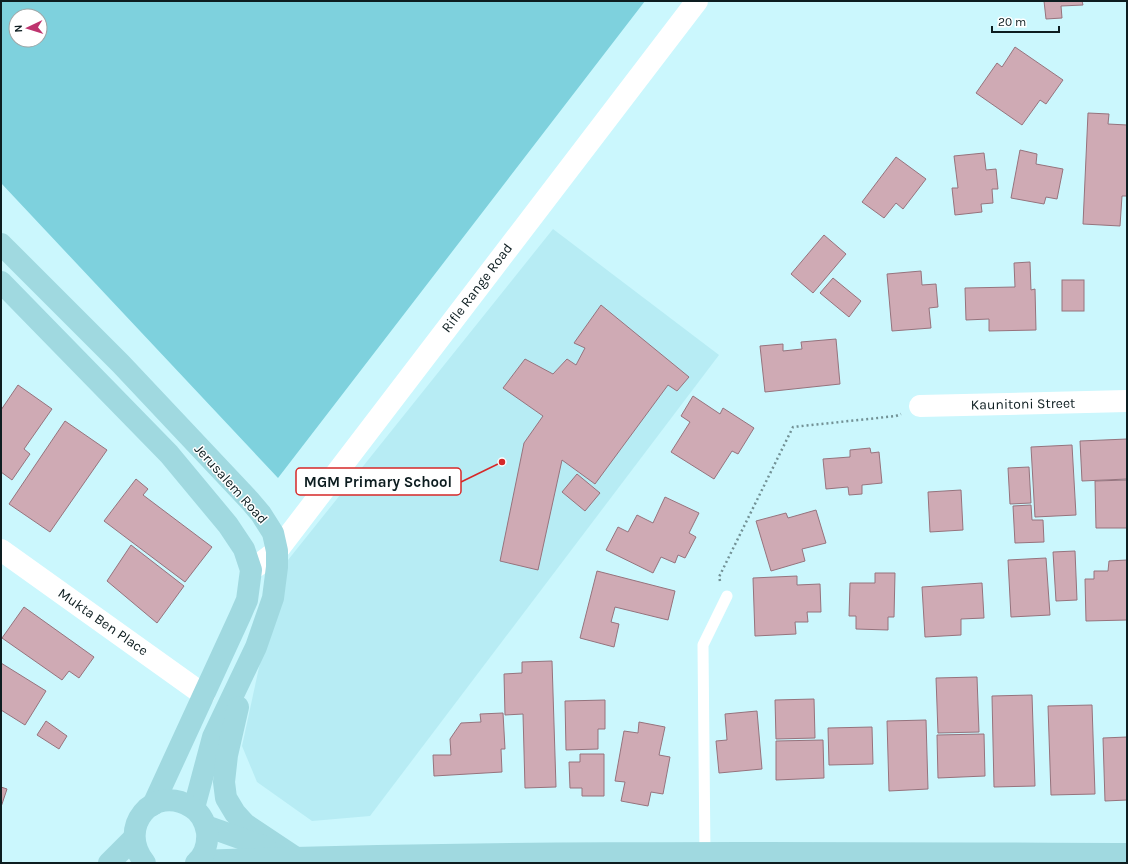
<svg xmlns="http://www.w3.org/2000/svg" width="1128" height="864" viewBox="0 0 1128 864" font-family="Karla,sans-serif">
	<rect width="100%" height="100%" fill="#cbf7fd"/>
	<polygon fill="#b7ecf4" points="553,229 719,355 370,816 312,821 257,782 242,746 280,570"/>
	<path fill="#7ed1dd" fill-rule="evenodd" d="M1,1H645L278,478L1,183ZM16,16H40V40H16Z"/>
	<g fill="#cfaab4" stroke="#96737d">
		<polygon points="1044,1 1082,1 1083,5 1061,6 1062,18 1046,19"/>
		<polygon points="1015,47 1063,80 1046,104 1040,100 1022,125 976,93 997,63 1002,67"/>
		<polygon points="1088,113 1109,114 1108,124 1127,125 1127,196 1122,196 1120,226 1083,224"/>
		<polygon points="1020,150 1037,154 1036,164 1063,169 1057,199 1046,197 1044,204 1011,198"/>
		<polygon points="984,153 986,170 996,169 998,189 992,189 993,203 981,204 982,212 955,215 952,188 958,188 954,156"/>
		<polygon points="896,157 926,179 903,209 896,203 884,218 862,202"/>
		<polygon points="824,235 846,254 813,293 791,274"/>
		<polygon points="1030,262 1031,290 1035,289 1036,330 989,331 989,319 966,320 965,288 1015,287 1014,263"/>
		<polygon points="921,271 922,285 936,284 938,307 929,308 931,328 892,331 887,274"/>
		<polygon points="833,278 861,301 849,317 820,293"/>
		<rect x="1062" y="280" width="22" height="31"/>
		<polygon points="601,305 689,377 677,391 668,385 595,484 562,460 538,570 500,561 524,443 543,416 503,388 525,359 553,374 567,359 576,365 585,348 574,343"/>
		<polygon points="836,339 840,384 765,392 760,346 783,344 783,351 802,349 801,342"/>
		<polygon points="18,385 52,409 24,449 30,454 12,480 1,472 1,410"/>
		<polygon points="693,396 720,414 723,408 754,428 738,454 732,451 714,479 671,452 690,422 681,416"/>
		<polygon points="65,421 107,450 50,532 9,504"/>
		<polygon points="1127,439 1127,479 1082,481 1080,441"/>
		<polygon points="1072,445 1076,515 1035,517 1031,447"/>
		<polygon points="870,448 871,453 879,452 882,483 862,485 862,494 849,495 848,487 826,489 823,459 850,457 850,450"/>
		<polygon points="1029,467 1031,503 1010,504 1008,468"/>
		<polygon points="577,474 600,493 585,511 562,492"/>
		<polygon points="136,479 148,489 143,495 212,547 185,582 104,521"/>
		<polygon points="1127,480 1127,528 1096,528 1095,481"/>
		<polygon points="961,490 963,530 930,532 928,492"/>
		<polygon points="665,497 699,513 689,533 696,537 685,558 678,555 675,563 661,557 653,573 606,550 618,527 628,532 637,515 653,523"/>
		<polygon points="1031,505 1032,520 1043,520 1044,542 1015,543 1013,506"/>
		<polygon points="816,510 826,543 802,549 805,561 771,571 756,521 786,513 788,518"/>
		<polygon points="131,545 184,586 157,623 107,581"/>
		<polygon points="1075,551 1077,600 1056,601 1053,552"/>
		<polygon points="1046,558 1050,615 1011,617 1008,560"/>
		<polygon points="1127,560 1127,620 1086,621 1085,579 1094,579 1094,571 1108,571 1109,561"/>
		<polygon points="597,571 675,591 668,620 615,607 611,622 619,624 614,647 580,638"/>
		<polygon points="875,573 895,573 894,617 888,617 888,630 856,629 856,616 849,616 850,583 875,583"/>
		<polygon points="797,576 797,585 820,584 821,612 807,612 808,622 795,622 796,634 755,636 753,578"/>
		<polygon points="982,583 984,618 961,619 961,635 925,637 922,587"/>
		<polygon points="24,607 94,657 79,678 69,671 62,680 2,638"/>
		<polygon points="552,661 556,787 525,788 523,714 505,715 504,674 522,673 522,662"/>
		<polygon points="1,663 46,691 25,725 1,710"/>
		<polygon points="977,677 979,732 938,733 936,678"/>
		<polygon points="1032,695 1035,786 994,787 992,696"/>
		<polygon points="814,699 815,738 776,739 775,700"/>
		<polygon points="605,700 605,729 598,729 598,749 566,750 565,701"/>
		<polygon points="1092,705 1095,794 1051,795 1048,706"/>
		<polygon points="757,711 762,769 719,773 716,741 727,740 725,714"/>
		<polygon points="503,713 505,749 501,749 502,772 434,776 433,755 451,755 450,739 461,723 481,722 480,714"/>
		<polygon points="926,720 928,789 889,791 887,721"/>
		<polygon points="46,721 67,736 59,749 37,735"/>
		<polygon points="639,722 665,727 659,755 670,757 663,794 651,792 648,806 621,801 625,782 615,781 624,731 638,733"/>
		<polygon points="872,727 873,764 829,765 828,728"/>
		<polygon points="984,734 985,776 938,778 937,735"/>
		<polygon points="1127,737 1127,800 1105,801 1103,738"/>
		<polygon points="823,740 824,778 776,780 776,741"/>
		<polygon points="580,754 604,754 604,796 582,796 582,788 570,788 569,762 580,762"/>
		<polygon points="1,787 7,789 1,807"/>
	</g>
	<g fill="none" stroke-linecap="round" stroke-linejoin="round">
		<polyline stroke="#729195" stroke-width="2.5" stroke-dasharray="2 3" stroke-linecap="butt" points="720,581 719,577 793,427 896,416 901,414"/>
		<polyline stroke="#fff" stroke-width="11" points="705,856 703,645 727,596"/>
		<g stroke="#fff" stroke-width="22">
			<polyline points="920,406 1127,401"/>
			<polyline points="1,550 204,695"/>
			<polyline points="251,570 277,551 697,1"/>
		</g>
		<g stroke="#a0d9e0" stroke-width="22">
			<polyline points="1,244 121,364 250,501 261,514 273,533 277,551 277,567 273,598 256,647 213,737 194,808"/>
			<polyline points="1,282 169,454 228,525 244,549 251,570 247,600 240,616 153,805"/>
			<polyline points="238,707 227,755 224,782 226,798 235,813 245,824 296,858"/>
			<polyline points="206,826 265,847"/>
			<path d="M198,861C508,850 817,853 1127,854"/>
			<polyline points="109,863 134,838"/>
			<path d="M145,863C116,828 153,783 191,807C200,812 205,822 207,832C208,843 205,855 196,863"/>
		</g>
	</g>
	<g text-anchor="middle" dominant-baseline="central" stroke-width="3" stroke-linejoin="round" paint-order="stroke">
		<g font-size="14" fill="#0d1d20" stroke="#fff">
			<text transform="translate(477 288) rotate(-53)">Rifle Range Road</text>
			<text transform="translate(1023 404) rotate(-1)">Kaunitoni Street</text>
			<text transform="translate(231 484) rotate(48)">Jerusalem Road</text>
			<text transform="translate(103 622) rotate(35)">Mukta Ben Place</text>
		</g>
	</g>
	<path fill="none" stroke="#d62828" stroke-width="1.5" d="M502 462L461 482"/>
	<circle fill="#d62828" stroke="#fff" stroke-width="1.5" cx="502" cy="462" r="4"/>
	<rect fill="#fff" stroke="#d62828" stroke-width="1.5" x="296" y="468" width="165" height="27" rx="4"/>
	<g font-size="15" text-anchor="middle" font-weight="bold" fill="#0d1d20">
		<text x="378" y="487">MGM Primary School</text>
	</g>
	<rect width="1128" height="864" fill="none" stroke="#0d1d20" stroke-width="4"/>
	<g transform="translate(28 28) rotate(266)"><circle r="19" fill="#ffffff" stroke="#9ea5a6"/>
	<path d="M0-3L7 15L0 10L-7 15Z" fill="#be346e"/>
	<text y="-6" font-size="11" font-weight="bold" text-anchor="middle" fill="#0d1d20">N</text>
	</g>
	<path d="M992 26v6h67v-6" fill="none" stroke="#0d1d20" stroke-width="2"/>
	<text x="998" y="26" font-size="12" fill="#0d1d20" stroke="#ffffff" stroke-width="3" paint-order="stroke">20 m</text>
</svg>
